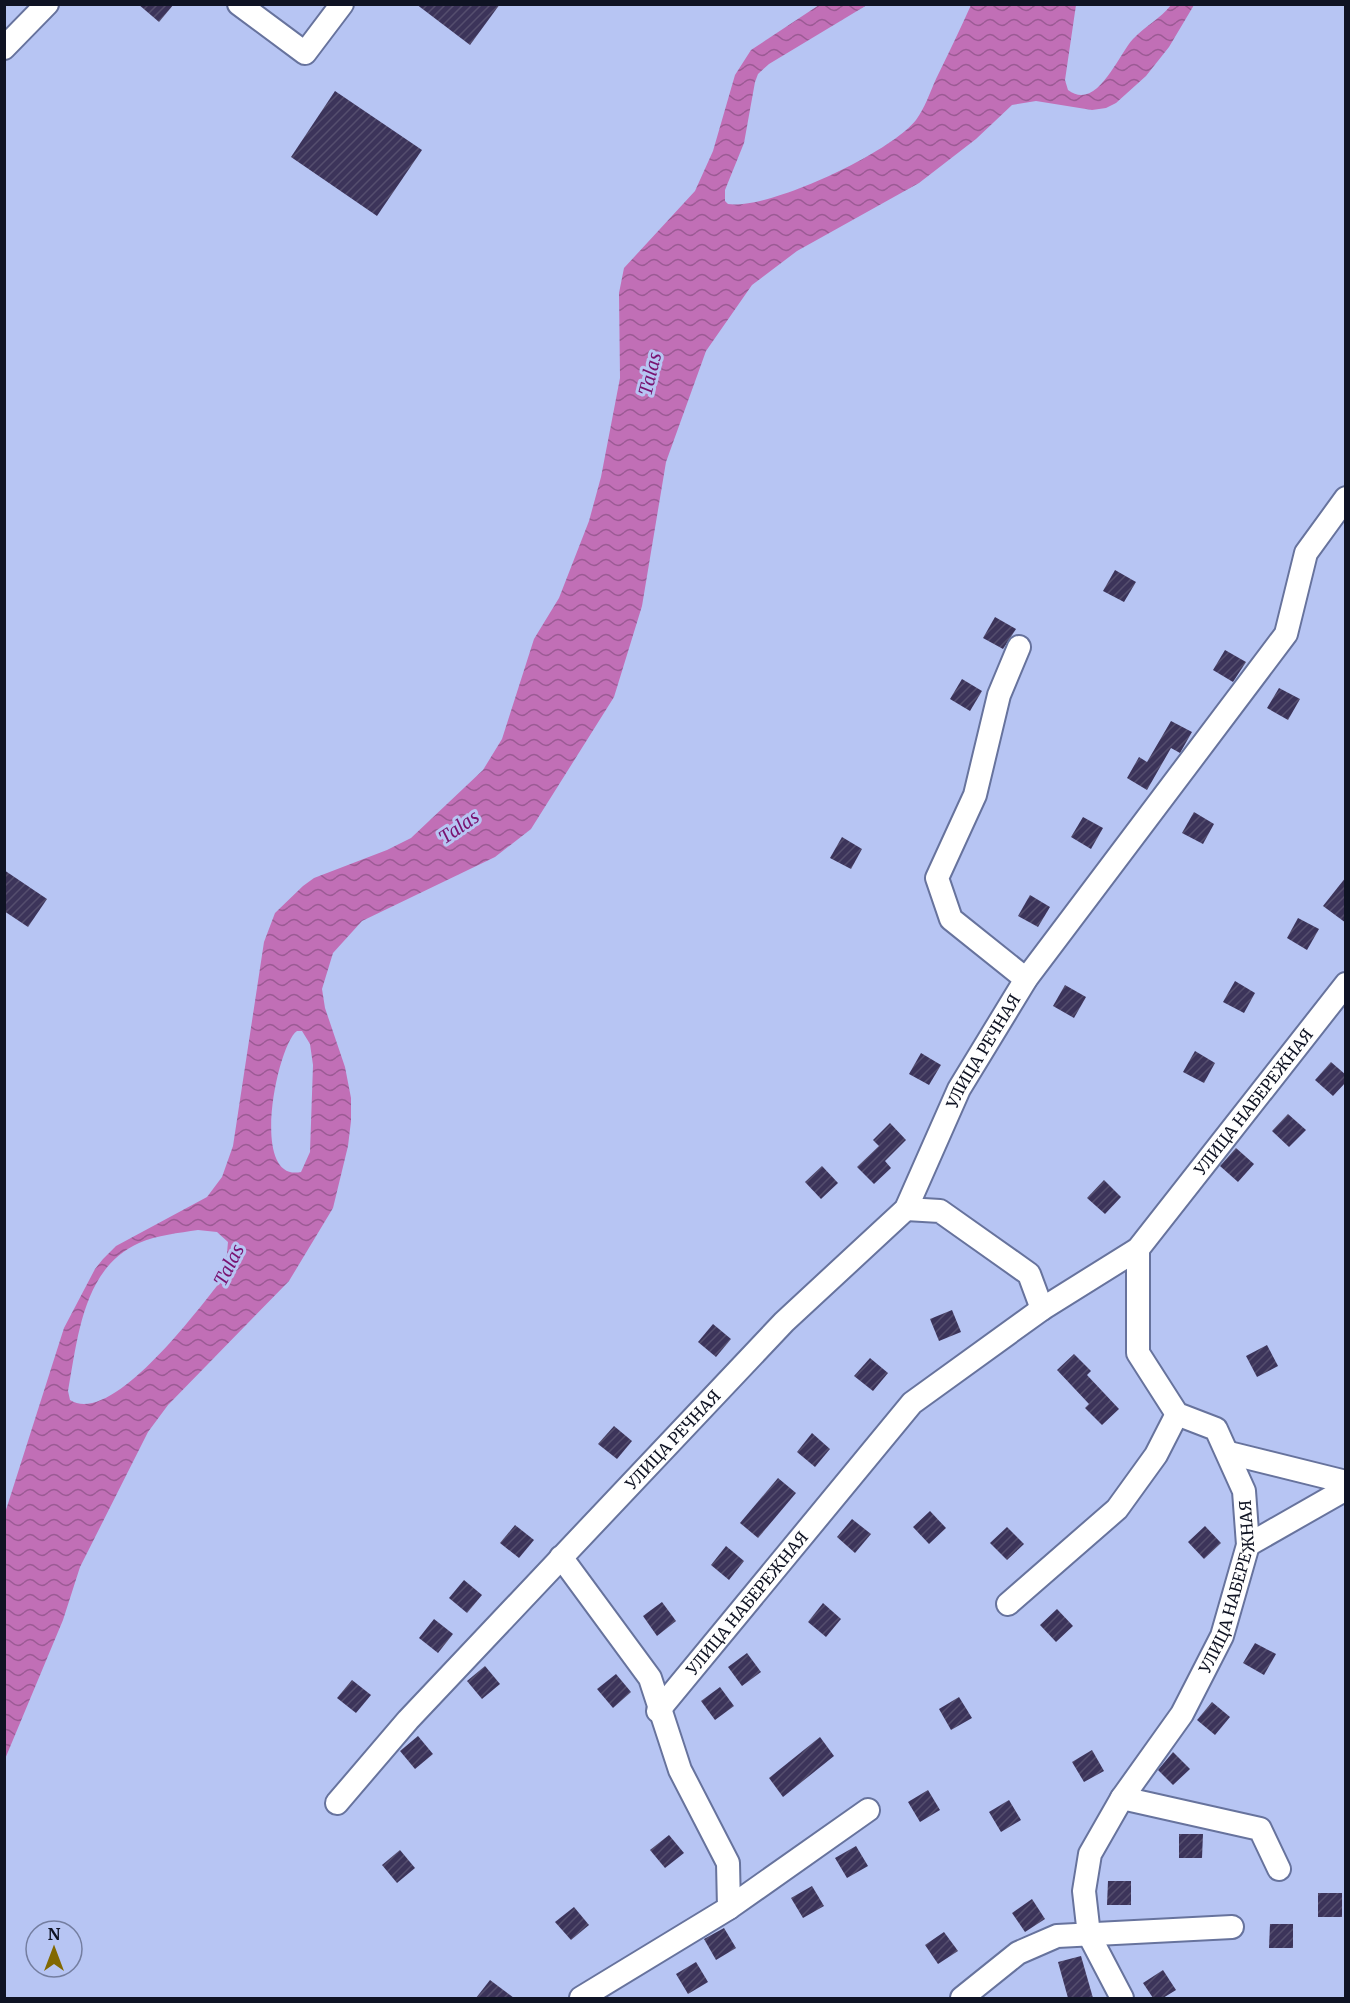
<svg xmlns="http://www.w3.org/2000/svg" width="1350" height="2003" viewBox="0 0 1350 2003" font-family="Merriweather,serif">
	<defs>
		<pattern id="water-waves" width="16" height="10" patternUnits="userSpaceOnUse" patternTransform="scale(1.5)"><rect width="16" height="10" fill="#c16fb6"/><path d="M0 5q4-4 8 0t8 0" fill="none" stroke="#9b5a94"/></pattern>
		<pattern id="building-hatch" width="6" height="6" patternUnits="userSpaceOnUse" patternTransform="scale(1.5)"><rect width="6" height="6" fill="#3c345a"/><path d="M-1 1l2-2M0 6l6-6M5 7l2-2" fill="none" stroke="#554e6e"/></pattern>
	</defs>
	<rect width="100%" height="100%" fill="#b7c5f3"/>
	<path fill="url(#water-waves)" fill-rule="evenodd" d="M819,5H867L769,64L758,74L755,82L744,143L725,190V201L728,204C769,210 890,153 916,120C925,108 930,92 936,79C948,54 960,30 971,5H1076L1065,80L1068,90C1097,112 1118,55 1133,39C1145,26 1160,19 1171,5H1194L1169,47L1146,76L1116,103L1106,108L1092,110L1036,101L1012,105L976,139L919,183L797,251L752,285L706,351L666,462L642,606L614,697L531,829L495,857L362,921L333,953L322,989L325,1008L345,1067L351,1098V1121L348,1146L333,1208L289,1281L168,1405L148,1432L80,1567L63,1620L5,1759V1513L64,1328L95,1269L103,1259L116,1246L207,1197L222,1177L233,1146L264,942L275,913L303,886L314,878L387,850L411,838L483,770L502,739L534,639L559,598L589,521L601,477L620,378L619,293L624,268L695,191L713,151L735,75L751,50ZM297,1031H302L310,1044L313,1065L310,1152L301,1172C248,1183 278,1043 297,1031ZM198,1230L217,1232L228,1242L226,1264L220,1282C197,1311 111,1427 70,1400L68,1391C78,1337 83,1268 139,1243C157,1235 179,1233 198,1230Z"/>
	<g fill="url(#building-hatch)">
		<polygon points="138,4 174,4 159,22"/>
		<polygon points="416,4 500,4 470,45"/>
		<polygon points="335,91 422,150 377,216 291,157"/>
		<polygon points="1115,570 1136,582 1124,602 1103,591"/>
		<polygon points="995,617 1016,629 1003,649 983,638"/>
		<polygon points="1225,650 1246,662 1233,682 1213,670"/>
		<polygon points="962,679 982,691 970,711 950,699"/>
		<polygon points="1279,688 1300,699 1288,720 1267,708"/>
		<polygon points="1171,721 1192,732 1180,753 1171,748 1147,790 1127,778 1139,757 1147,762"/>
		<polygon points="1194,812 1214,824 1203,844 1182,833"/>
		<polygon points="1083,817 1103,828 1091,849 1071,837"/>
		<polygon points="842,837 862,849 851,869 830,858"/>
		<polygon points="4,870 47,899 28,927 4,911"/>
		<polygon points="1346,877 1346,923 1323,906"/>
		<polygon points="1030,895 1050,907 1038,927 1018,916"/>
		<polygon points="1298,918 1319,929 1307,950 1287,938"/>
		<polygon points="1235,981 1255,993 1244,1013 1223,1002"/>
		<polygon points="1065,985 1086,997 1074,1018 1053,1006"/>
		<polygon points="1195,1051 1215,1063 1204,1083 1183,1072"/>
		<polygon points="921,1053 941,1065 929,1085 909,1074"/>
		<polygon points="1331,1062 1346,1075 1346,1082 1333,1096 1315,1080"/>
		<polygon points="1288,1114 1306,1130 1289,1147 1272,1131"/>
		<polygon points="890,1123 906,1140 885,1161 891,1168 874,1184 857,1167 879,1146 873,1140"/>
		<polygon points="1236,1148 1254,1164 1238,1182 1220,1166"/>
		<polygon points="822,1166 838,1183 821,1199 805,1182"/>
		<polygon points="1104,1180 1121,1197 1105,1214 1087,1198"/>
		<polygon points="952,1310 961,1332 939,1341 930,1319"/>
		<polygon points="713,1324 731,1339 716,1357 698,1342"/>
		<polygon points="1267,1345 1278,1366 1257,1377 1246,1356"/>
		<polygon points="1074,1354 1091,1371 1087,1375 1119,1409 1102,1425 1085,1408 1089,1404 1057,1370"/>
		<polygon points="870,1358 888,1373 873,1391 854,1376"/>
		<polygon points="614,1426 632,1441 617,1459 598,1444"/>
		<polygon points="812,1433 830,1449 815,1467 797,1452"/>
		<polygon points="778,1478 796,1493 758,1538 740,1523"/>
		<polygon points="930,1511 946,1528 929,1544 913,1527"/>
		<polygon points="852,1519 871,1534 855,1553 837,1537"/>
		<polygon points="515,1525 534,1540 519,1558 500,1543"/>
		<polygon points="1205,1526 1221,1543 1204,1559 1188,1542"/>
		<polygon points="1007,1527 1024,1544 1007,1560 990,1543"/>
		<polygon points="726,1546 744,1561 729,1580 711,1565"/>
		<polygon points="464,1580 482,1595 467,1613 449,1598"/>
		<polygon points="662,1602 676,1621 657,1636 643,1616"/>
		<polygon points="823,1603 841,1619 826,1637 808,1622"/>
		<polygon points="1057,1609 1073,1626 1056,1642 1040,1625"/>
		<polygon points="434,1619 453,1634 438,1653 419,1638"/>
		<polygon points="1255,1643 1276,1654 1264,1675 1243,1663"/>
		<polygon points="747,1653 761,1672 742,1686 728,1667"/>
		<polygon points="485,1666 500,1684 482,1699 467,1681"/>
		<polygon points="616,1674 631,1692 613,1708 597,1689"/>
		<polygon points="352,1680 371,1695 356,1713 337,1698"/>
		<polygon points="720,1687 734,1706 715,1720 701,1701"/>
		<polygon points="959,1697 972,1718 951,1730 939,1709"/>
		<polygon points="1212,1702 1230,1717 1215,1735 1197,1720"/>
		<polygon points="418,1736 433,1754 415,1769 400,1751"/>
		<polygon points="820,1737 834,1756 783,1797 769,1778"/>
		<polygon points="1092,1750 1104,1771 1084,1782 1072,1762"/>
		<polygon points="1173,1752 1190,1769 1173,1785 1158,1770"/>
		<polygon points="928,1790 940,1810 920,1822 908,1802"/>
		<polygon points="1009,1800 1021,1820 1001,1832 989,1812"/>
		<polygon points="1179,1834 1203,1834 1202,1858 1179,1858"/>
		<polygon points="669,1835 684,1853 665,1868 650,1850"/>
		<polygon points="856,1846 868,1866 847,1878 835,1858"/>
		<polygon points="400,1850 415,1868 397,1883 382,1865"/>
		<polygon points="1108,1881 1131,1881 1131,1905 1107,1905"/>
		<polygon points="812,1886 824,1906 803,1918 791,1898"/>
		<rect x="1318" y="1893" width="24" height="24"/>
		<polygon points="1032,1899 1045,1919 1025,1932 1012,1913"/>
		<polygon points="574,1907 589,1925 571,1940 555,1922"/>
		<polygon points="1270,1924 1293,1924 1293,1948 1269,1948"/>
		<polygon points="724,1928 736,1948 716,1960 704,1939"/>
		<polygon points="944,1932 958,1951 938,1964 925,1945"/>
		<polygon points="1081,1956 1093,1998 1068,1998 1058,1962"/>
		<polygon points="696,1962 708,1982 688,1994 676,1974"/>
		<polygon points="1163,1970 1176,1990 1163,1998 1153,1998 1143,1983"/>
		<polygon points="490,1980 514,1998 476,1998"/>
	</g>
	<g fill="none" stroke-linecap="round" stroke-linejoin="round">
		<g stroke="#67739d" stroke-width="26">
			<g id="minor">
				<polyline points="239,4 305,53 342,4"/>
				<polyline points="4,48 47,4"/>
				<polyline points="1019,647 999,695 975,795 937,878 951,919 1026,979"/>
				<polyline points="906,1209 940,1211 1029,1274 1042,1309"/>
				<polyline points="1229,1453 1346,1482"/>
				<polyline points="1248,1545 1346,1489"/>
				<polyline points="561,1557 650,1678 680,1770 728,1863 729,1908 581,1998"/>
				<polyline points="1008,1604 1117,1509 1156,1455 1177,1414"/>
				<path id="s1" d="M658,1711L912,1403L1042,1309L1138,1249L1346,984"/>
				<polyline points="1122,1798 1260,1829 1279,1869"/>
				<path id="s2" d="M337,1803L408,1720L784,1322L906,1209L959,1089L1026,979L1286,634L1306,553L1346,498"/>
				<polyline points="729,1908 868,1810"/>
				<polyline points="962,1998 1018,1953 1057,1936 1232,1927"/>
				<path id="s3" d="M1122,1998L1089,1935L1084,1891L1090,1854L1122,1798L1182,1714L1222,1636L1248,1545L1244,1491L1216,1429L1177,1414L1138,1353V1249"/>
			</g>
		</g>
		<use href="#minor" stroke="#fff" stroke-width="22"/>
	</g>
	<g text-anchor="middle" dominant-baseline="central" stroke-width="6" stroke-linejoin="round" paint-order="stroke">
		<g font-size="16" fill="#0f1323" stroke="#b7c5f3">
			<text stroke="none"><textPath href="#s2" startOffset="999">УЛИЦА РЕЧНАЯ</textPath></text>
			<text stroke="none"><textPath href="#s1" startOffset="860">УЛИЦА НАБЕРЕЖНАЯ</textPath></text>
			<text stroke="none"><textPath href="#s2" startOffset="495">УЛИЦА РЕЧНАЯ</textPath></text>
			<text stroke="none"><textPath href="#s3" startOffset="458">УЛИЦА НАБЕРЕЖНАЯ</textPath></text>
			<text stroke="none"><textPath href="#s1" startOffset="140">УЛИЦА НАБЕРЕЖНАЯ</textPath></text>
		</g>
		<g font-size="18" font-style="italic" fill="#791270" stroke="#b7c5f3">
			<text transform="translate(650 374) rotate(-76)">Talas</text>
			<text transform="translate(459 827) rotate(-34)">Talas</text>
			<text transform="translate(229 1265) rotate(-63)">Talas</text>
		</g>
	</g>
	<rect width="1350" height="2003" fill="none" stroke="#0f1323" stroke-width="12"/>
	<g transform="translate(54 1949)"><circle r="28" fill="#b7c5f3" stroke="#747ea0" stroke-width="1.5"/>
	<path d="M0-4.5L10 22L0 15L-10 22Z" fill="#826902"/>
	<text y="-9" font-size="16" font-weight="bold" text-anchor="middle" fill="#0f1323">N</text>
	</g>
</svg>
